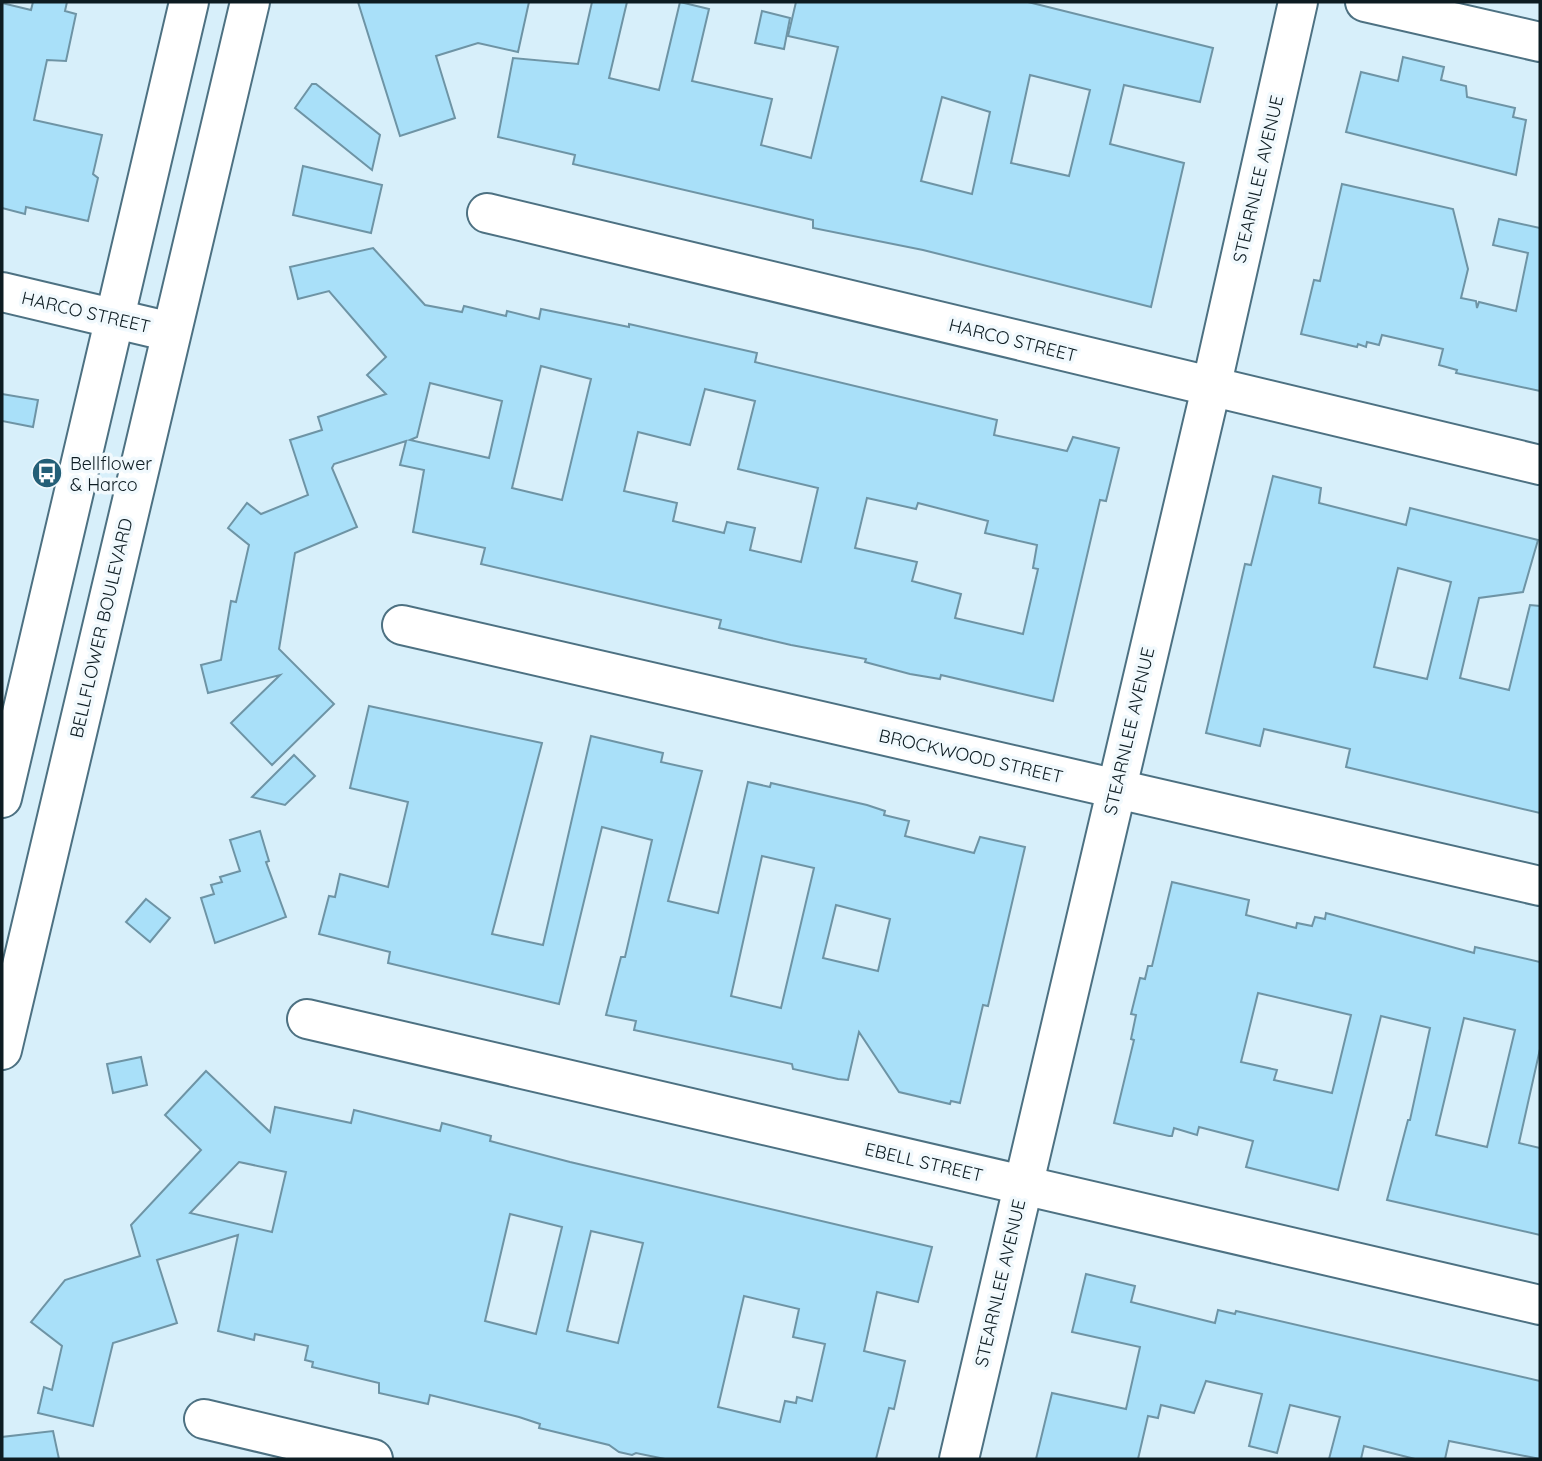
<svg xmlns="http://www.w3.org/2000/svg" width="1542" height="1461" viewBox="0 0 1542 1461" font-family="Quicksand,sans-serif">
	<rect width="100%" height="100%" fill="#d7effa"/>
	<g fill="#a9e0f9" stroke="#6e94a5" stroke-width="2" fill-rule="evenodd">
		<polygon points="33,2 67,2 65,11 76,14 66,61 47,60 34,120 102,135 93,174 98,178 88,221 26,207 25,214 2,208 2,3 31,10"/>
		<polygon points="358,2 529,2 518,52 478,43 436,56 455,118 400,136"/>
		<path d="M592,2H627L609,78L659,90L680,2L709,9L692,81L772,99L761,145L811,158L838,47L788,36L796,2H1028L1213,48L1200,102L1124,85L1110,144L1184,163L1151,307L923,250L813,228V220L573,164L575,155L498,137L513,58L578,64ZM1030,75L1090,90L1069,176L1011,163ZM942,97L990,112L972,194L921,181Z"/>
		<polygon points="762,11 790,18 784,49 755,43"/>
		<polygon points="1403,57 1444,67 1441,80 1466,86 1467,97 1515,108 1513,117 1526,120 1516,175 1346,132 1361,72 1398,81"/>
		<polygon points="312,84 316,84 380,135 372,170 295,108"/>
		<polygon points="303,166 382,185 371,233 293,215"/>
		<polygon points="1342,184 1453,209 1468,269 1461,298 1476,301 1477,308 1479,302 1516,311 1528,253 1493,245 1499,219 1540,228 1540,391 1456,373 1457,370 1439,365 1443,349 1382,335 1379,345 1367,342 1366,347 1358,344 1357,347 1301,334 1314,280 1320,281"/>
		<path d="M373,248L425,305L462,312L464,306L506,316L507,311L539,319L541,309L629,327V324L757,353L755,362L997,420L994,435L1067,451L1073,437L1119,448L1106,501L1100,500L1053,701L941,675L940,679L910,674L865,662L866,659L791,645L719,628L721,620L481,564L485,548L413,532L424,470L400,465L406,441L334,464L332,468L357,527L295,553L279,649L334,704L272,765L231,723L280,675L208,693L201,665L221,660L231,601L236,602L249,545L228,528L247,503L261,514L308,495L290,440L322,430L318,417L386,394L367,375L386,357L329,291L298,299L290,267ZM541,366L591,379L562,500L512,488ZM430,383L502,401L489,458L410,440L417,437ZM705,389L755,401L738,469L818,488L801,562L750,550L755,528L727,522L724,533L673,521L677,503L624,491L638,432L690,445ZM867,498L916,509L918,503L988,521L985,533L1037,545L1033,568L1038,569L1023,634L955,618L961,594L912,581L917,562L855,548Z"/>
		<polygon points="2,394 38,400 33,427 2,421"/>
		<path d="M1273,476L1321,488L1319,503L1406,525L1410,508L1538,540L1523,592L1479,598L1460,678L1509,690L1530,605L1540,606V813L1346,767L1350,749L1264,729L1260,746L1206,733L1245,564L1251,565ZM1398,568L1451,582L1427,679L1374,667Z"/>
		<path d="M369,706L542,743L492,934L543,945L591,736L663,753L661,762L702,771L668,901L718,913L748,782L770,787L771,783L867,805L885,811L884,815L909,821L905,836L974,853L980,837L1025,847L988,1006L983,1005L960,1103L951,1101L950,1104L899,1092L859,1032L848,1080L838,1079L793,1069L792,1064L634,1030L636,1021L606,1015L621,957H625L652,840L602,827L559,1004L388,963L390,952L319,934L329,896L335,897L340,874L388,887L408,802L350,788ZM762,856L814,868L781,1008L731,996ZM836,905L890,919L878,971L823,958Z"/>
		<polygon points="294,755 315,776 285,805 252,797"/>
		<polygon points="260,831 269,861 266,862 286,917 215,943 201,898 214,894 211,885 222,882 220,877 240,871 230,840"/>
		<path d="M1172,882L1249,900L1246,915L1296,928L1297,923L1312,926L1315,917L1325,919L1326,913L1474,953L1475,947L1540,962V1049L1519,1143L1540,1148V1235L1387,1200L1408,1120H1410L1430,1028L1381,1016L1338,1190L1246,1167L1253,1141L1199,1127L1197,1135L1174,1128L1172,1136H1169L1114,1123L1134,1040L1131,1039L1136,1015L1131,1014L1140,978L1145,979L1148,966H1152ZM1258,993L1351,1015L1332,1093L1274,1080L1277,1070L1241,1062ZM1464,1018L1515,1030L1487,1147L1436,1135Z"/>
		<polygon points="146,899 170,918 150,942 126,922"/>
		<polygon points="141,1057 147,1085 113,1093 107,1064"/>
		<path d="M206,1071L270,1132L275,1107L351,1123L354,1110L440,1131L442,1123L491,1136L490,1141L570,1162L932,1247L918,1302L877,1292L864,1351L905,1361L894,1409L889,1408L876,1459H665L636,1453L632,1455L619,1452L609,1445L539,1428L540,1424L519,1417L430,1395L428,1404L379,1393V1383L312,1367L313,1362L305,1360L308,1346L255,1334L254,1340L218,1331L238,1235L157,1260L177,1323L113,1343L93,1426L38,1413L44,1387L52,1390L62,1346L31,1322L65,1280L140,1256L131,1225L201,1150L165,1115ZM239,1162L286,1172L272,1232L190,1213ZM510,1214L562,1227L536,1334L485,1321ZM591,1231L643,1243L618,1343L567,1331ZM744,1296L799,1309L793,1337L825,1344L812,1401L797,1397L796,1403L785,1401L780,1422L718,1407Z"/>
		<polygon points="1086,1274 1135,1286 1131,1302 1215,1323 1218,1310 1235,1314 1236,1311 1540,1381 1540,1459 1449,1441 1445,1459 1415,1459 1364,1446 1361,1459 1329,1459 1340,1417 1290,1405 1277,1453 1249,1446 1262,1394 1206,1381 1194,1413 1161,1405 1158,1418 1148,1416 1138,1459 1036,1459 1052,1393 1126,1409 1140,1347 1072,1332"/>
		<polygon points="53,1431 59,1459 2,1459 2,1437"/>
	</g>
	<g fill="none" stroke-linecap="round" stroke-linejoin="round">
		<g stroke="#4d7182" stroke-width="42">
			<g id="minor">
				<polyline points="1365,2 1540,42"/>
				<polyline points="487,213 1540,465"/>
				<polyline points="2,292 171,332"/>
				<polyline points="402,625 1540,886"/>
				<polyline points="307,1019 1540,1305"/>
				<polyline points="204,1419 373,1459"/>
				<polyline points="959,1459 1211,388 1298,2"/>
			</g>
		</g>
		<g stroke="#4d7182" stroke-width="42">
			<g id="major">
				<polyline points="2,798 189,2"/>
				<polyline points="2,1050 250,2"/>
			</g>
		</g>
		<use href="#minor" stroke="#fff" stroke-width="38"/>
		<use href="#major" stroke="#fff" stroke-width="38"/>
	</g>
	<defs>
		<g id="bus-disc" transform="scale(1.575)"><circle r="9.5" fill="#245f77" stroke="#f1f9fd"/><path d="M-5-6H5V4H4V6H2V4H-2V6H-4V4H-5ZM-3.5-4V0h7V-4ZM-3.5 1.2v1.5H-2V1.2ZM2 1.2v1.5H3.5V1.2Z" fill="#fff"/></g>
	</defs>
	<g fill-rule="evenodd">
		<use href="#bus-disc" x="47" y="473"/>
	</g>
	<g text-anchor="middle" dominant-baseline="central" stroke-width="7" stroke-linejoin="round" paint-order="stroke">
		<g font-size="18" fill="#0d1c22" stroke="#f1f9fd">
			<text transform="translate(1258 179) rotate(-77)">STEARNLEE AVENUE</text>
			<text transform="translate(86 312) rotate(13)">HARCO STREET</text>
			<text transform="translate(1013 340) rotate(14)">HARCO STREET</text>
			<text transform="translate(101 628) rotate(-77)">BELLFLOWER BOULEVARD</text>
			<text transform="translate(1129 731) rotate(-77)">STEARNLEE AVENUE</text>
			<text transform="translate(971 756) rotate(13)">BROCKWOOD STREET</text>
			<text transform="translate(924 1162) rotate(13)">EBELL STREET</text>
			<text transform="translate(1000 1283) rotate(-77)">STEARNLEE AVENUE</text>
		</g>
		<g font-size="18" fill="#0d1c22" stroke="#f1f9fd" text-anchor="start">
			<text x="70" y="463">Bellflower<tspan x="70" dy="21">&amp; Harco</tspan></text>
		</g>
	</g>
	<rect width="1542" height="1461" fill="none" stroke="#0d1c22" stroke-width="7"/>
</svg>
